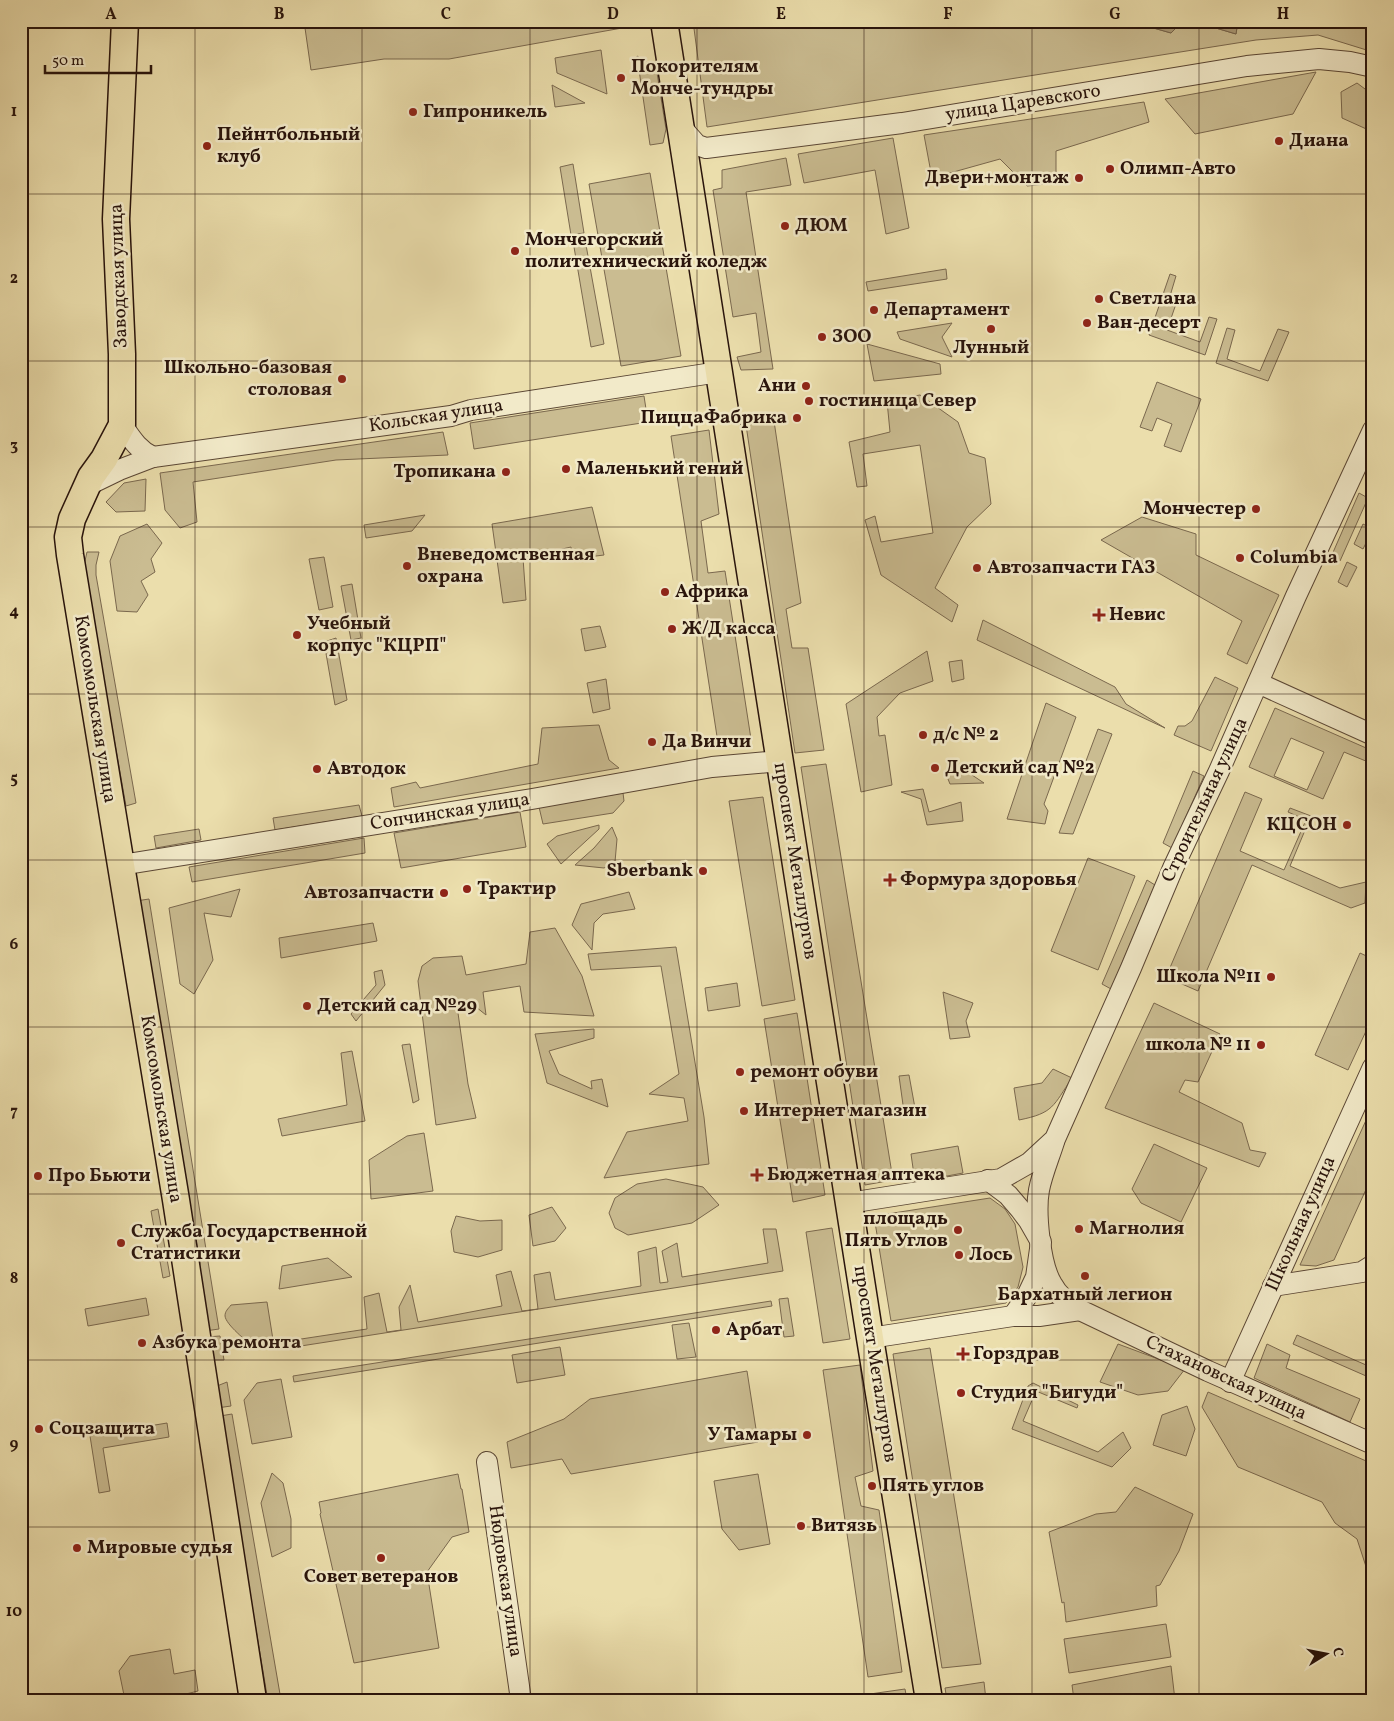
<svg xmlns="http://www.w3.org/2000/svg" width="1394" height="1721" viewBox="0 0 1394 1721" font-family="Vollkorn,serif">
	<rect width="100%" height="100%" fill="#ebdeac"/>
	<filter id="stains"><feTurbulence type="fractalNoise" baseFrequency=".004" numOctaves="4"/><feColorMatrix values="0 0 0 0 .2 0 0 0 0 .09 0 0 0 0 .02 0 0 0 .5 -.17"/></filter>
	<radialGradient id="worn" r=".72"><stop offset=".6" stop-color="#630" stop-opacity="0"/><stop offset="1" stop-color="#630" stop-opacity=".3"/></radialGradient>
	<g fill="#cabc91" stroke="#7a684e" fill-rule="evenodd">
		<polygon points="304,21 628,21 622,28 449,59 384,59 311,70"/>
		<polygon points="693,21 1148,21 1150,27 1171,33 1183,21 1199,21 1199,23 1236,34 1238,21 1373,21 1373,52 1318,35 1256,40 707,127"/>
		<polygon points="601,50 607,94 557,73 555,58"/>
		<polygon points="637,56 654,67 657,73 666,129 663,143 650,145"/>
		<polygon points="1316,72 1293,114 1195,134 1165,99"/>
		<polygon points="1357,83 1373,95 1373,132 1342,118 1341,92"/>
		<polygon points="552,85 585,103 555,107"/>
		<polygon points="1144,102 1149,122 1056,151 1056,183 1027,186 1000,159 932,178 924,135"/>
		<polygon points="893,138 909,228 886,234 875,170 804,183 798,154"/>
		<polygon points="786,158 791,185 746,192 773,369 741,370 737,357 761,352 756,313 733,317 713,190 722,188 722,170"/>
		<polygon points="573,164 584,233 571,235 560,167"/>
		<polygon points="650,173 681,356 621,366 589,184"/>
		<polygon points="586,245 604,344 591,347 574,247"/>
		<polygon points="946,269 947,279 868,291 866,282"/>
		<polygon points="1170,274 1176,276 1170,296 1178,298 1167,330 1200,342 1209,317 1217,319 1205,355 1149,335"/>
		<polygon points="952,323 942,337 952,357 900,339 897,332"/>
		<polygon points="1227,328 1235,330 1227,359 1260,371 1278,329 1289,332 1268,381 1216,363"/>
		<polygon points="867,344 940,364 941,374 874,381"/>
		<polygon points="1157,382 1201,399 1181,452 1164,446 1172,424 1157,418 1152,431 1140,427"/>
		<polygon points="920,395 958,422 969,453 985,458 991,504 967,527 935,588 958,605 952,622 881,575 865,520 875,516 881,542 933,533 920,445 863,454 867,486 857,487 849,442 890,432 887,401"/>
		<polygon points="644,396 648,422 474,449 470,423"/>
		<polygon points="774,421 801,603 786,609 792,648 808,648 824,750 795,753 746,425"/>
		<polygon points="709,430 719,514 701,521 708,573 725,571 751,739 718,743 671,436"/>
		<polygon points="443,432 448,455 336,460 193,482 197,522 180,528 165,510 160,473"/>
		<polygon points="146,479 145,511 116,512 106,502 124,483"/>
		<polygon points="1359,493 1368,498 1340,561 1331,557"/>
		<polygon points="592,507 604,555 572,559 571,547 523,558 526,600 503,603 492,524"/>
		<polygon points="425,515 412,531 366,538 364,525"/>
		<polygon points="1142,517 1196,534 1196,555 1279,595 1247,664 1227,654 1242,621 1101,540"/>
		<polygon points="147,524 162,543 151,559 155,572 141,581 148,595 137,612 117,611 110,561 120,536"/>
		<polygon points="1363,524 1373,529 1363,549 1354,544"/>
		<polygon points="87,552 99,552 96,565 96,575 136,803 126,806 85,576 84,565"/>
		<polygon points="324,557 333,607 319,610 309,559"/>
		<polygon points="1347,562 1357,567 1347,587 1338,582"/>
		<polygon points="352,584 361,638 351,640 341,586"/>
		<polygon points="983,620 1115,687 1126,704 1165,728 977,640"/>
		<polygon points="600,626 606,647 585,651 581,629"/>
		<polygon points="336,638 347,700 335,705 324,642"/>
		<polygon points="927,651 933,681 900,693 877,717 879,736 885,735 892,785 861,792 846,704"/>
		<polygon points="962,660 964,679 952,682 949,662"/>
		<polygon points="1215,677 1238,688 1211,751 1174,735 1178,726 1185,726 1192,721"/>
		<polygon points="606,679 610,709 593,713 587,683"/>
		<polygon points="1046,703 1076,717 1044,804 1048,811 1045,824 1007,819"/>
		<path d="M1275,708L1373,751V764L1344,752L1323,799L1249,767ZM1291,738L1324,752L1307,790L1274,776Z"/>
		<polygon points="599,725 609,760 619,768 394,807 391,788 416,782 420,788 538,764 542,728"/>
		<polygon points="1098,729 1112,734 1073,834 1059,833"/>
		<polygon points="826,764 893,1180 865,1185 801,767"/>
		<polygon points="966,771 984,783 950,784 946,774"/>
		<polygon points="1193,771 1204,776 1172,848 1163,843"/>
		<polygon points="923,789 929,812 961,802 963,821 927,825 921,799 901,792"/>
		<polygon points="1245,792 1262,799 1240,851 1284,870 1306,820 1288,812 1290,808 1311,816 1290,866 1340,888 1366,882 1365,903 1351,908 1252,865 1198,991 1166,977"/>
		<polygon points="623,793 624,801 613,813 543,824 539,807"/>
		<polygon points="763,797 795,1000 762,1006 729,801"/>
		<polygon points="359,805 362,816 275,830 273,818"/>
		<polygon points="520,812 526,847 401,868 394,833"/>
		<polygon points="599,825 599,829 561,864 547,844 557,836"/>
		<polygon points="612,827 617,839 615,862 604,868 575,865 594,848"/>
		<polygon points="199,829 201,840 156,848 154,836"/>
		<polygon points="364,838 365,853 192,882 189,867"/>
		<polygon points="1088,858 1135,876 1098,970 1051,951"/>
		<polygon points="1147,880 1155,885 1111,989 1102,984"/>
		<polygon points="240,889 231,917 204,913 213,960 194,994 180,984 169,908"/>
		<polygon points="629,892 635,909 603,914 594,923 592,950 572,925 581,904"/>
		<polygon points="149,899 219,1329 205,1331 197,1282 200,1263 136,901"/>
		<polygon points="373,923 377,941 281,958 279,938"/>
		<polygon points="555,928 582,976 594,1016 524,1012 520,986 483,992 486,1015 471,1003 458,1013 468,1084 476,1118 436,1125 418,981 422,966 433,958 462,956 466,975 526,964 530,932"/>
		<polygon points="676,947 704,1117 709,1164 604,1178 627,1132 688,1121 684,1098 649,1094 679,1074 661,966 591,970 588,954"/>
		<polygon points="1360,953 1373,959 1373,1016 1348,1070 1315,1055"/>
		<polygon points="382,970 385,985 356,1021 351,1014 376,985 374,972"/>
		<polygon points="737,983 740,1006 708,1011 705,988"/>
		<polygon points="943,992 973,1003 966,1021 970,1037 950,1039"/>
		<polygon points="1154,1003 1220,1034 1198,1082 1185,1080 1179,1092 1242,1123 1250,1150 1266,1153 1259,1167 1105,1108"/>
		<polygon points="797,1013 825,1195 793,1202 764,1019"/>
		<polygon points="594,1029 594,1038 549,1051 559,1074 592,1089 591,1081 602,1079 608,1107 547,1083 535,1034"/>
		<polygon points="410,1044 419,1100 413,1103 402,1045"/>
		<polygon points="352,1051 365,1121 282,1136 278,1119 347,1105 341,1053"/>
		<path d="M1053,1069L1072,1078C1053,1106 1054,1113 1019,1120L1014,1088L1042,1083Z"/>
		<polygon points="909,1075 915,1108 904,1112 899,1076"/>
		<polygon points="1373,1105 1373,1174 1334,1260 1316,1266 1300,1265"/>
		<polygon points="424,1133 433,1191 371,1199 369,1160 407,1136"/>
		<polygon points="1154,1144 1207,1168 1181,1222 1141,1203 1132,1189"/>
		<polygon points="958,1146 963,1173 915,1182 911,1154"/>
		<polygon points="666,1179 703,1187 719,1205 692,1223 628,1235 615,1228 609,1213 615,1198 637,1184"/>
		<polygon points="990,1198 1005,1209 1015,1224 1023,1267 1018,1287 1006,1303 891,1321 874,1216"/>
		<polygon points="552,1207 566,1228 555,1241 533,1246 529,1215"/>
		<polygon points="158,1209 170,1276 163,1278 151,1211"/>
		<polygon points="456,1216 480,1221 502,1220 502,1250 478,1257 454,1252 451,1231"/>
		<polygon points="832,1228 850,1339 823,1343 806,1232"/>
		<polygon points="763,1229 776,1229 783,1271 288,1348 288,1341 367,1329 364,1297 379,1293 387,1332 401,1330 399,1307 410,1285 418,1322 502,1306 496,1275 511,1271 522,1311 538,1309 534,1275 550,1272 555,1300 641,1286 638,1252 656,1247 660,1283 668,1282 662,1251 677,1243 682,1277 768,1263"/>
		<polygon points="328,1258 352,1277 279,1289 282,1266"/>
		<polygon points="146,1298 149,1315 88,1326 85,1309"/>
		<polygon points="788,1298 794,1336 784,1337 779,1299"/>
		<polygon points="771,1301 772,1306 294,1382 293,1376"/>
		<path d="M267,1302L274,1346L254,1348C247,1341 226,1325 225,1316C225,1311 228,1309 231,1305Z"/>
		<polygon points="689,1323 696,1357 677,1359 672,1325"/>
		<polygon points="1297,1335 1373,1368 1373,1379 1293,1344"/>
		<polygon points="220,1336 224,1360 213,1360 206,1337"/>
		<polygon points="1118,1344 1185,1369 1168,1391 1138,1395 1100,1382"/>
		<polygon points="1267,1344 1290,1355 1286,1368 1360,1399 1350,1422 1254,1378"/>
		<polygon points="560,1347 565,1375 517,1383 512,1355"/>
		<polygon points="930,1348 981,1664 942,1668 893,1354"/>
		<polygon points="860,1365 873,1471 855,1477 861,1506 879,1510 902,1672 868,1677 823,1370"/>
		<polygon points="747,1371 758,1442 571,1474 562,1459 511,1468 507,1442 564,1419 590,1399"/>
		<polygon points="281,1379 292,1437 252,1444 244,1400 257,1383"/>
		<polygon points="227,1382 231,1406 217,1408 217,1386"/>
		<polygon points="1033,1383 1078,1405 1077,1408 1036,1391 1023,1421 1098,1452 1123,1432 1131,1448 1112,1467 1012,1429 1028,1386"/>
		<polygon points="1208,1392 1373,1464 1373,1588 1357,1539 1335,1523 1322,1502 1238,1467 1202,1407"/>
		<polygon points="1187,1406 1195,1429 1186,1456 1153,1445 1162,1415"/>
		<polygon points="232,1414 281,1700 270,1700 267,1695 220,1416"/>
		<polygon points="167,1423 169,1437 103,1448 110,1491 99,1493 90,1436"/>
		<polygon points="272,1473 283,1483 291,1519 291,1548 272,1557 261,1503"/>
		<polygon points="458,1474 461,1489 462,1489 469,1532 452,1537 427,1572 439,1648 354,1663 320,1514 321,1513 319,1502"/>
		<polygon points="758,1474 770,1544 739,1550 722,1529 714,1481"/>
		<polygon points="1135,1487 1193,1514 1179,1551 1160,1585 1156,1586 1157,1606 1066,1622 1064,1602 1062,1603 1049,1532 1096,1514 1116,1512"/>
		<polygon points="1166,1624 1171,1657 1069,1673 1064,1639"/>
		<polygon points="170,1649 174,1674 195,1670 198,1691 178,1696 178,1700 125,1700 119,1671 130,1656"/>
		<polygon points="1171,1666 1175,1700 1074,1700 1072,1685"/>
		<polygon points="984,1682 986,1700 947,1700 945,1688"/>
		<polygon points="905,1689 907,1700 871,1700 870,1694"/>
	</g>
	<g fill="#a99976" stroke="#76644c">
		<polygon points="1148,21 1183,21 1171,33 1150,27"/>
		<polygon points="1199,21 1238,21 1236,34 1199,23"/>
	</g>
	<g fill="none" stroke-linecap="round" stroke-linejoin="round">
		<g stroke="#5a4634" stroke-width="22">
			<g id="minor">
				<polyline points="681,127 697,145 706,148 902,123 1247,66 1319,59 1350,62 1373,67"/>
				<path d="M122,425C131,438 138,450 153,457"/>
				<polyline points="86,486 119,470 153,457 451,416 471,410 719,372"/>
				<polyline points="1258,683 1373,735"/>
				<polyline points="121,865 532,799 712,767 780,761"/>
				<path d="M1054,1142C1049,1158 1042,1174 1039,1190C1035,1212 1040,1265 1052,1284C1058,1296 1069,1304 1080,1310L1208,1371L1373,1444"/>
				<polyline points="988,1180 1008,1195 1020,1209 1029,1221 1041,1242 1036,1277 1027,1296 1013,1316"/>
				<polyline points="849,1203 1001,1179 1029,1163 1055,1139 1131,968 1173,868 1219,771 1296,596 1373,430"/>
				<polyline points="1273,1286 1362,1272 1373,1265"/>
				<polyline points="870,1338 1013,1316 1039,1316 1080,1310"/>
				<polyline points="1230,1382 1373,1067"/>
				<polyline points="487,1462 521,1700"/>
			</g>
		</g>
		<g stroke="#29140c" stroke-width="29">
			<g id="major">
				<polyline points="125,21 116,219 122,354 122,425 104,459 91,477 72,519 68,537 70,555 176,1200 253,1700"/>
				<polyline points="664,21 870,1338 929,1700"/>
			</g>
		</g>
		<use href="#minor" stroke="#f2eac9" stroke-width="20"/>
		<use href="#major" stroke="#ebdeac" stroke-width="26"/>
	</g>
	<path fill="none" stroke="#29140c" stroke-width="1" stroke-opacity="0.55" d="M195,21V1700M362,21V1700M530,21V1700M697,21V1700M864,21V1700M1032,21V1700M1199,21V1700M21,194H1373M21,361H1373M21,527H1373M21,694H1373M21,860H1373M21,1027H1373M21,1194H1373M21,1360H1373M21,1527H1373"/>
	<g fill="#8f2418" stroke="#f2eac9" stroke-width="2">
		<circle cx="621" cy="78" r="5"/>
		<circle cx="413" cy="112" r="5"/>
		<circle cx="1279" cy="141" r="5"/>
		<circle cx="207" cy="146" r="5"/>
		<circle cx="1110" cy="169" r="5"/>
		<circle cx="1079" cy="178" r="5"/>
		<circle cx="785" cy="226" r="5"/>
		<circle cx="515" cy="251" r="5"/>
		<circle cx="1099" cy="299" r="5"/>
		<circle cx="874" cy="310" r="5"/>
		<circle cx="1087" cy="323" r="5"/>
		<circle cx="991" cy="329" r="5"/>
		<circle cx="822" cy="337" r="5"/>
		<circle cx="342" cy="379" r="5"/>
		<circle cx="806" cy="386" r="5"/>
		<circle cx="809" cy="401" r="5"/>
		<circle cx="797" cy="418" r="5"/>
		<circle cx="566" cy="469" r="5"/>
		<circle cx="506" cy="472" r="5"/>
		<circle cx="1256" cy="509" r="5"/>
		<circle cx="1240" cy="558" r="5"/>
		<circle cx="407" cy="566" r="5"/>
		<circle cx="977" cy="568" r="5"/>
		<circle cx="665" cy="592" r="5"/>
		<path d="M1096.5 607.5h5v5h5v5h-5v5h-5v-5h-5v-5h5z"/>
		<circle cx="672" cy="629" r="5"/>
		<circle cx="297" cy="635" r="5"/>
		<circle cx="923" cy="735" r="5"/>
		<circle cx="652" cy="742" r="5"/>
		<circle cx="935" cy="768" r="5"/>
		<circle cx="317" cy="769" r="5"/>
		<circle cx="1347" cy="825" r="5"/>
		<circle cx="703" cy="871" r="5"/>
		<path d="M887.5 872.5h5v5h5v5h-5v5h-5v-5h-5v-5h5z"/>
		<circle cx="467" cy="889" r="5"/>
		<circle cx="444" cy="893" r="5"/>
		<circle cx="1271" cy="977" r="5"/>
		<circle cx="307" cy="1006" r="5"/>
		<circle cx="1261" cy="1045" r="5"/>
		<circle cx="740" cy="1072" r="5"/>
		<circle cx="744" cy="1111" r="5"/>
		<path d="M754.5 1167.5h5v5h5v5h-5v5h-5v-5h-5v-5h5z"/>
		<circle cx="38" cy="1176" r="5"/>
		<circle cx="1079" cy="1229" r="5"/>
		<circle cx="958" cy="1230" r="5"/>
		<circle cx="121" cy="1243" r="5"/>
		<circle cx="959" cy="1255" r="5"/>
		<circle cx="1085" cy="1276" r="5"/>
		<circle cx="716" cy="1330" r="5"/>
		<circle cx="142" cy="1343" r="5"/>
		<path d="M960.5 1346.5h5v5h5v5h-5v5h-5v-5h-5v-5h5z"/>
		<circle cx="961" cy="1393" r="5"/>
		<circle cx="39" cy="1429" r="5"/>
		<circle cx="807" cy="1435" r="5"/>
		<circle cx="872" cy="1486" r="5"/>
		<circle cx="801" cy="1526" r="5"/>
		<circle cx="77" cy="1548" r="5"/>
		<circle cx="381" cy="1558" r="5"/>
	</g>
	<g text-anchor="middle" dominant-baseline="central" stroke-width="5" stroke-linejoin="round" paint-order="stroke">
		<g font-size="19" font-weight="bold" fill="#29140c" stroke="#f2eac9" text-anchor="start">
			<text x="631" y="67">Покорителям<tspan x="631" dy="22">Монче-тундры</tspan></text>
			<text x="423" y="112">Гипроникель</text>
			<text x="217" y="135">Пейнтбольный<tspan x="217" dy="22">клуб</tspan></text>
			<text x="1289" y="141">Диана</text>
			<text x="1120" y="169">Олимп-Авто</text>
			<text x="1069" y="178" text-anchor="end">Двери+монтаж</text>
			<text x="795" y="226">ДЮМ</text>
			<text x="525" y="240">Мончегорский<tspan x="525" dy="22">политехнический коледж</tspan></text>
			<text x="1109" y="299">Светлана</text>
			<text x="884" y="310">Департамент</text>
			<text x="1097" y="323">Ван-десерт</text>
			<text x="832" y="337">ЗОО</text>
			<text x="991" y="348" text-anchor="middle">Лунный</text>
			<text x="332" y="368" text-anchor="end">Школьно-базовая<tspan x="332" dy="22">столовая</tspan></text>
			<text x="796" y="386" text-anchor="end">Ани</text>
			<text x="819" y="401">гостиница Север</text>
			<text x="787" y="418" text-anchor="end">ПиццаФабрика</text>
			<text x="576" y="469">Маленький гений</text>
			<text x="496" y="472" text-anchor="end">Тропикана</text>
			<text x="1246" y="509" text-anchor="end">Мончестер</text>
			<text x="417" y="555">Вневедомственная<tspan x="417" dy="22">охрана</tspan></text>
			<text x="1250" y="558">Columbia</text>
			<text x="987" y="568">Автозапчасти ГАЗ</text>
			<text x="675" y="592">Африка</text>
			<text x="1109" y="615">Невис</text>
			<text x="307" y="624">Учебный<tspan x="307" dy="22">корпус "КЦРП"</tspan></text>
			<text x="682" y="629">Ж/Д касса</text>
			<text x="933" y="735">д/с № 2</text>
			<text x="662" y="742">Да Винчи</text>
			<text x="945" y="768">Детский сад №2</text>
			<text x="327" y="769">Автодок</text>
			<text x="1337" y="825" text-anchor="end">КЦСОН</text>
			<text x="693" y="871" text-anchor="end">Sberbank</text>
			<text x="900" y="880">Формура здоровья</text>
			<text x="477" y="889">Трактир</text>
			<text x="434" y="893" text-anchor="end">Автозапчасти</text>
			<text x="1261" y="977" text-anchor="end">Школа №11</text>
			<text x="317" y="1006">Детский сад №29</text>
			<text x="1251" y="1045" text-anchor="end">школа № 11</text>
			<text x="750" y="1072">ремонт обуви</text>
			<text x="754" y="1111">Интернет магазин</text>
			<text x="767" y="1175">Бюджетная аптека</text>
			<text x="48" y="1176">Про Бьюти</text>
			<text x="948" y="1219" text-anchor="end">площадь<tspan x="948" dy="22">Пять Углов</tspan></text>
			<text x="1089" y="1229">Магнолия</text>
			<text x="131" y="1232">Служба Государственной<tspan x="131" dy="22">Статистики</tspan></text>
			<text x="969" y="1255">Лось</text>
			<text x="1085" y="1295" text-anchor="middle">Бархатный легион</text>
			<text x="726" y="1330">Арбат</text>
			<text x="152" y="1343">Азбука ремонта</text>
			<text x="973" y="1354">Горздрав</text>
			<text x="971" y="1393">Студия "Бигуди"</text>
			<text x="49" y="1429">Соцзащита</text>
			<text x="797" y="1435" text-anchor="end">У Тамары</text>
			<text x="882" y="1486">Пять углов</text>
			<text x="811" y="1526">Витязь</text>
			<text x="87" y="1548">Мировые судья</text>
			<text x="381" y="1577" text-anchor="middle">Совет ветеранов</text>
		</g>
		<g font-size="19" fill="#29140c" stroke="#f2eac9">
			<text transform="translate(1023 103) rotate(-9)">улица Царевского</text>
			<text transform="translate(119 276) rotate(-92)">Заводская улица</text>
			<text transform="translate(436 416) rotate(-9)">Кольская улица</text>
			<text transform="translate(95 709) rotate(81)">Комсомольская улица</text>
			<text transform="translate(1205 800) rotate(-65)">Строительная улица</text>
			<text transform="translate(450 812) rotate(-9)">Сопчинская улица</text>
			<text transform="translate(795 861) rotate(81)">проспект Металлургов</text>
			<text transform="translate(161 1109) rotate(81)">Комсомольская улица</text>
			<text transform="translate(1301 1224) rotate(-66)">Школьная улица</text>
			<text transform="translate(875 1364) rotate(81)">проспект Металлургов</text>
			<text transform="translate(1226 1378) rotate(25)">Стахановская улица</text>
			<text transform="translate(505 1581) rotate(82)">Нюдовская улица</text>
		</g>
	</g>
	<rect width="1394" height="1721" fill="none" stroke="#ebdeac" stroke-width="55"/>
	<g transform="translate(1326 1654) rotate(80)" stroke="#f2eac9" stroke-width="4" paint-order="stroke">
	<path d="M0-4L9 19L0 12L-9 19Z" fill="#29140c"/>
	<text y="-8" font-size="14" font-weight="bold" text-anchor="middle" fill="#29140c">С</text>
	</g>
	<path d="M45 65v8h106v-8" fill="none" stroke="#29140c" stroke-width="2.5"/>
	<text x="52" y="65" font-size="15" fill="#29140c" stroke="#f2eac9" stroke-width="4" paint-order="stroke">50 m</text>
	<rect x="28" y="28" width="1338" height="1666" fill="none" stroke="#29140c" stroke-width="2"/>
	<g font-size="16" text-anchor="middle" font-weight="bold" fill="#29140c">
		<text x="111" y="19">A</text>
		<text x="279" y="19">B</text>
		<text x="446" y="19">C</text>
		<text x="613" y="19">D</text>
		<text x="781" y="19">E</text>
		<text x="948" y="19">F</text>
		<text x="1115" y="19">G</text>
		<text x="1283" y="19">H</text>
		<text x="14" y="116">1</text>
		<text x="14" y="283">2</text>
		<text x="14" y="450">3</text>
		<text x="14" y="616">4</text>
		<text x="14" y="783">5</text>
		<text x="14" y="949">6</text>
		<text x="14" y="1116">7</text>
		<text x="14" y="1283">8</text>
		<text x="14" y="1449">9</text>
		<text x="14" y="1616">10</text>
	</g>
	<rect width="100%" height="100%" filter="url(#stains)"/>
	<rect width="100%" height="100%" fill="url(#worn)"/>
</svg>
